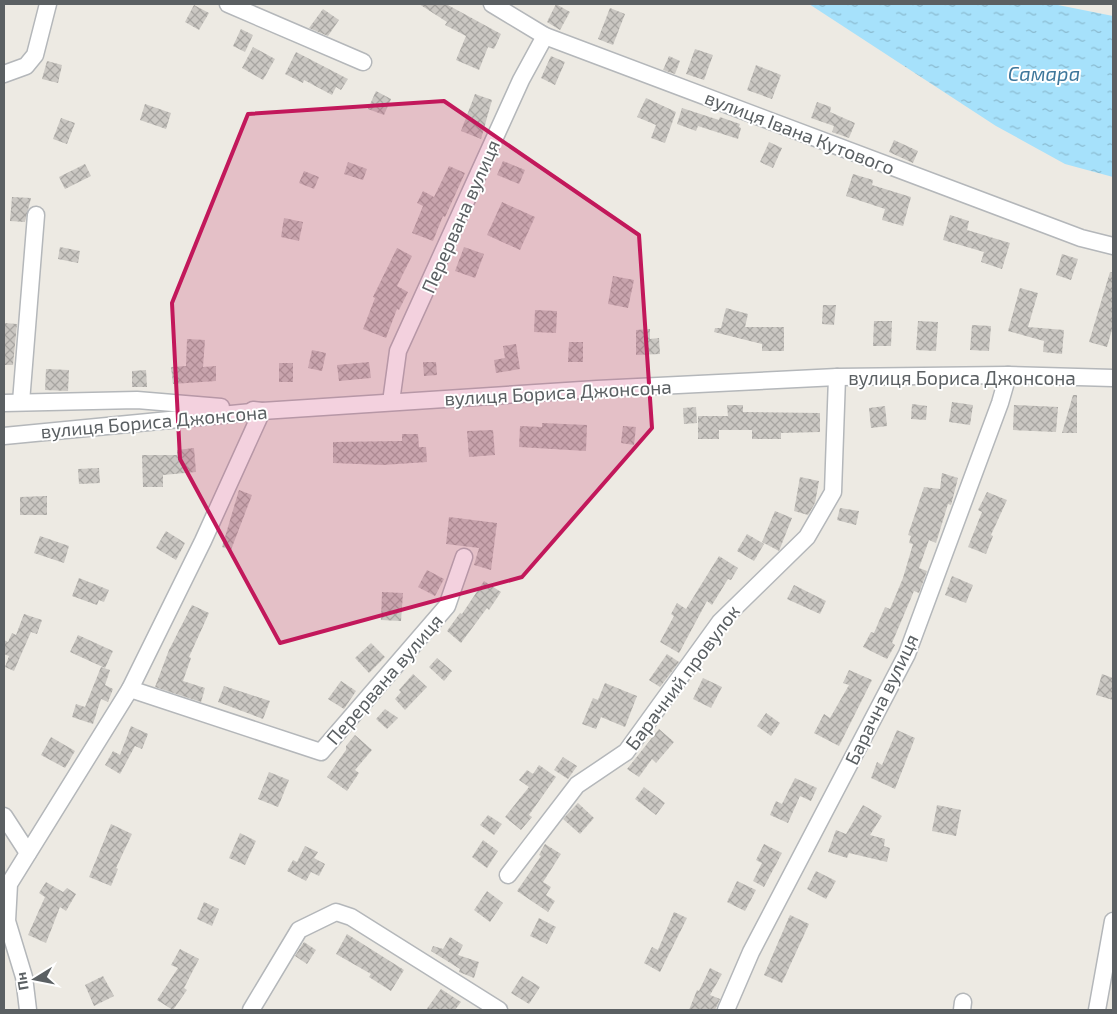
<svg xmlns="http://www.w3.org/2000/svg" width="1117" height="1014" viewBox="0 0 1117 1014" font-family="'Exo 2',sans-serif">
	<defs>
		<pattern id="water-ripples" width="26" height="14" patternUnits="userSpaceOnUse" patternTransform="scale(1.25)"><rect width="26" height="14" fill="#a6e1fb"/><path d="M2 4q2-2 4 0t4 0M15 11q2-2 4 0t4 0" fill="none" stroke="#8abacf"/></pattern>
		<pattern id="building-cross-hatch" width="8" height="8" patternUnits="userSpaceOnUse" patternTransform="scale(1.25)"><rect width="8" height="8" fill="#cac7c2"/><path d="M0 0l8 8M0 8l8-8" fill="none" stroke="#a7a5a1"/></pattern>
	</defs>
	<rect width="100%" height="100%" fill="#edeae3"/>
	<polygon fill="url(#water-ripples)" points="809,4 1053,4 1113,16 1113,177 1065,164 996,126"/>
	<g fill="url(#building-cross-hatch)">
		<polygon points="419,4 446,4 501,34 494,49 488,47 479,70 456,60 466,36 445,25 447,22"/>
		<polygon points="556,4 570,12 560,30 547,22"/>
		<polygon points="194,5 209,13 199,30 185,22"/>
		<polygon points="610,8 625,14 613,45 598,39"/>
		<polygon points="323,9 339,20 328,36 309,28"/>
		<polygon points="241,29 253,35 245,52 233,46"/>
		<polygon points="253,47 275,59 263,80 242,68"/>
		<polygon points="695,49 713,55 704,80 686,74"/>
		<polygon points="296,52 348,79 341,90 336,87 332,95 304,80 303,83 285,74"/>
		<polygon points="551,56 565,62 555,85 541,78"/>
		<polygon points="669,56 680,61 675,74 663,70"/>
		<polygon points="47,61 62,65 58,83 42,79"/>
		<polygon points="756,65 781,75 772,99 747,90"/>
		<polygon points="376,91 391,99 384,115 368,109"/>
		<polygon points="475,94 492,100 481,139 461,131"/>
		<polygon points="646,98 676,112 665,143 651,138 656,125 637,117"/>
		<polygon points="817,102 831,107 830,112 855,123 849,138 832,132 834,126 811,118"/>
		<polygon points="145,104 171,113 166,129 140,120"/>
		<polygon points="682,108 719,120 720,117 740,124 739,127 741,128 738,139 698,126 696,131 677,124"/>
		<polygon points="61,118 75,123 67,144 53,139"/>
		<polygon points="894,140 918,151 913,163 889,152"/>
		<polygon points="769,142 782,148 773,168 760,162"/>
		<polygon points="503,161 525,170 519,184 497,175"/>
		<polygon points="348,162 367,169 363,180 344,174"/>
		<polygon points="85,164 91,176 65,189 59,177"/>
		<polygon points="449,166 465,173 445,217 443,216 433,241 412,233 423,206 417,203 423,191 434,197"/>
		<polygon points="304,171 319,177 314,189 299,183"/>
		<polygon points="853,174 873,180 872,185 911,197 903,226 882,220 885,209 846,196"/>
		<polygon points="12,197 31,198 25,222 10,221"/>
		<polygon points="502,202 535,217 520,250 487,235"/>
		<polygon points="950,215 969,221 967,230 1010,243 1002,269 981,262 984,252 943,240"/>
		<polygon points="284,218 303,222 299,241 281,237"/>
		<polygon points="60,247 80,251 78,263 58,259"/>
		<polygon points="464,247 484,254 475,278 455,271"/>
		<polygon points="397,248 412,256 397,286 408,292 399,310 397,309 386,338 363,329 375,298 373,297"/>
		<polygon points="1062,254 1078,259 1071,280 1056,275"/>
		<polygon points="1110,272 1113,272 1113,326 1107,347 1089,342"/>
		<polygon points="613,276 634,280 628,308 608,304"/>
		<polygon points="1020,288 1038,293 1028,327 1064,330 1062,354 1043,352 1044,341 1008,331"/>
		<polygon points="823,305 836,305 834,325 822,324"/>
		<polygon points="726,308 748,314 745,327 784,327 784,351 762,351 762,344 714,332 715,328 721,328"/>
		<polygon points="535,310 557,311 556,333 534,332"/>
		<polygon points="874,321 892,321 891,346 873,346"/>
		<polygon points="918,321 938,322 936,351 916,350"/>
		<polygon points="4,323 17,324 13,365 4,365"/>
		<polygon points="972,325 991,326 989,351 970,350"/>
		<polygon points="650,329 650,339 659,338 660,354 636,355 636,330"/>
		<polygon points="187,339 205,340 203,367 216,366 216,381 173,384 171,367 186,366"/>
		<polygon points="569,342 583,342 583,362 568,362"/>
		<polygon points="516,344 520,369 496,373 494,360 505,358 503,346"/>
		<polygon points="312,350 326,353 322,371 308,368"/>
		<polygon points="369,362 371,378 339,381 337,365"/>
		<polygon points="423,362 436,362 437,375 424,376"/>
		<rect x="279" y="363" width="14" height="19"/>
		<polygon points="46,369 69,370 68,391 45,390"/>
		<polygon points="146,370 147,387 132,387 132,371"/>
		<polygon points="1073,395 1077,395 1077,433 1062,433"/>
		<polygon points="952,402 973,405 970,425 949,422"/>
		<polygon points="912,404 927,406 926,420 911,419"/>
		<polygon points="727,405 743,405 743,412 820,413 820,432 781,433 781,439 752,439 752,430 719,430 719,439 698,439 698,416 728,416"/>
		<polygon points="1014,405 1058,407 1056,432 1013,430"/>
		<polygon points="885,406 887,426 871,428 869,408"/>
		<polygon points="696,407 697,423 684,424 683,408"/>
		<polygon points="542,423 587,425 586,451 519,447 520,426 542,427"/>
		<polygon points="623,426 636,427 634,445 621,443"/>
		<polygon points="493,430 495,455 469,457 467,431"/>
		<polygon points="402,434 418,434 419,447 426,447 427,462 383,465 333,463 333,442 402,441"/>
		<polygon points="194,448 196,472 163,475 163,487 143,487 142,455 177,455 177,450"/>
		<polygon points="99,468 100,483 79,484 78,469"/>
		<polygon points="942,473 958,478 951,505 948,504 936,543 929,540 919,568 927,571 919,593 914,591 892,643 895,645 887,659 863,647 871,632 874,633 885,607 890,609 903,578 913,544 909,543 911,536 908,535 924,487 940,489"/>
		<polygon points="800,477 819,481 815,503 808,515 794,511"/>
		<polygon points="239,490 252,495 231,550 222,547"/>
		<polygon points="987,492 1007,500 991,535 993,536 986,554 968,547 982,512 978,510"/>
		<polygon points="47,496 47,515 20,515 20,497"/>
		<polygon points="840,508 859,511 856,525 837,520"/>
		<polygon points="775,511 792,518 779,551 762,542"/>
		<polygon points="449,517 497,523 491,570 474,565 479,548 446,544"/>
		<polygon points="166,531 185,543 176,560 156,548"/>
		<polygon points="747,534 764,544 754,561 737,551"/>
		<polygon points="40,536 69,546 64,563 34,553"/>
		<polygon points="719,556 738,568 731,580 728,579 712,605 707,601 679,653 660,642 674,616 671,614 677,603 686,609"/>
		<polygon points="427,570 444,579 435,596 418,587"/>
		<polygon points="952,576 973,585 966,603 945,595"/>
		<polygon points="79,578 109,590 104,602 99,600 97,605 72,596"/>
		<polygon points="484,581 501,592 489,610 487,608 461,643 447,631 460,613 462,614"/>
		<polygon points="794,585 826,601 820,614 787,599"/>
		<polygon points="382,592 403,593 401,621 381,620"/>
		<polygon points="192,605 209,613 189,657 191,658 183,681 205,688 201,702 155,687 169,650"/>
		<polygon points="24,614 42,620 37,634 31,632 14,671 5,667 9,656 4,654 4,640 8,642 12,633 16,635"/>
		<polygon points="78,635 113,651 105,668 70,652"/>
		<polygon points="371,643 385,657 369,673 355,658"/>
		<polygon points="667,654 679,662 660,687 649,680"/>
		<polygon points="437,658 452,671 444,681 429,667"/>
		<polygon points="101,667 110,670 105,685 113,689 108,702 101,699 93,724 72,717 76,704 85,707"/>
		<polygon points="849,670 872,680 839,746 814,733 824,714 830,718 849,685 843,683"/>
		<polygon points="413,674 427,687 405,710 395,699 401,692 399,690"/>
		<polygon points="1102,674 1113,678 1113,700 1096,695"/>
		<polygon points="703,678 722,687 711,708 693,699"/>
		<polygon points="341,681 356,691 344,709 328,699"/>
		<polygon points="605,683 637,696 625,727 601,717 596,729 582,724 593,698 598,700"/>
		<polygon points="224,686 270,701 263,719 218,702"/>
		<polygon points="385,709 398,718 387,729 376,719"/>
		<polygon points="766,713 780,723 771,736 757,726"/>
		<polygon points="131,726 148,734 142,749 135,746 120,774 105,765 113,751 120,755"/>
		<polygon points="659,729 674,742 656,763 652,759 639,777 627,769"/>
		<polygon points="897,730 915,738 895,789 871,778 877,762 882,765"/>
		<polygon points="355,735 372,750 355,770 359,773 347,791 327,777 346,750 346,746"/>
		<polygon points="51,737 75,751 65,768 41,755"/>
		<polygon points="563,757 577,766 568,779 554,770"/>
		<polygon points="539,765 556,777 529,815 532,817 521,830 505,817 529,787 519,780 527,770 533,774"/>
		<polygon points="269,772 289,780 278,807 258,799"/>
		<polygon points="795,778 817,788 811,801 800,796 788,823 770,815 776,801 782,804"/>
		<polygon points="644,787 665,803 656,815 635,799"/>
		<polygon points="578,803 594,818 580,834 563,819"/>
		<polygon points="863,805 882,816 870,835 885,839 884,846 890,848 887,862 849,853 847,858 828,852 836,830 846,834"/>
		<polygon points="937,805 961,810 956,836 932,831"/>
		<polygon points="488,815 502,824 494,835 480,825"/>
		<polygon points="111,824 132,834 116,868 118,869 111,886 89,877"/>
		<polygon points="240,833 256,841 245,865 229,858"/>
		<polygon points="483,840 498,851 487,868 472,857"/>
		<polygon points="545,844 561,854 543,882 551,887 546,895 555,901 548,912 517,891 541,856 539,855"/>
		<polygon points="764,844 782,853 764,887 753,881 762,863 756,860"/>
		<polygon points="305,846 318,852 314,858 325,864 319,876 311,872 306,881 287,871 293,860 297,862"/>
		<polygon points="816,871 836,881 826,899 807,889"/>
		<polygon points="737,881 756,890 745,911 727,902"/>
		<polygon points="46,882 63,892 67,888 76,894 66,911 60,907 46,943 28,935 45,897 39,893"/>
		<polygon points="487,891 503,903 490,922 474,910"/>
		<polygon points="204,902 219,909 212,926 197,919"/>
		<polygon points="674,912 687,918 660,972 644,963 652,947 658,950"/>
		<polygon points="790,915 809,924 782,983 764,975"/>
		<polygon points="539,918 556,927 547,944 530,936"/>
		<polygon points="347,934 404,970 391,991 369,977 371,974 336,954"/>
		<polygon points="450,937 463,945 458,955 479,962 474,978 459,972 460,969 431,951 433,946 443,949"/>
		<polygon points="304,942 316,950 307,964 295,956"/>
		<polygon points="180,949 199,959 184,988 187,990 173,1010 157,1000 178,968 171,965"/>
		<polygon points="710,968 722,974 710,995 720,999 715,1010 689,1010 697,990 699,991"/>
		<polygon points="103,976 114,996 94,1006 85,985"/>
		<polygon points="522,976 540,987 529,1004 511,993"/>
		<polygon points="441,989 461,1002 455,1010 426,1010"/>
	</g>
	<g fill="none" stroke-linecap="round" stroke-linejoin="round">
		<g stroke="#b4b7ba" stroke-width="19">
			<g id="minor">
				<polyline points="228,4 363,62"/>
				<polyline points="492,4 545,36 1081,238 1113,246"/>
				<polyline points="4,74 26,66 35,55 48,4"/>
				<polyline points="21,402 36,215"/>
				<polyline points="391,402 398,351 521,80 545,36"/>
				<polyline points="4,403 137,400 221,407"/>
				<polyline points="4,436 262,411 597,389 837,377 1008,375 1113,378"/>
				<polyline points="130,689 321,752 447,606 464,557"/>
				<polyline points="4,816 28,853"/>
				<polyline points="508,875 577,785 626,752 720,622 807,537 833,492 837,377"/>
				<polyline points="28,1010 24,977 7,921 9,884 130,689 203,541 262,411 253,410"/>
				<polyline points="251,1010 299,930 336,912 351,917 499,1010"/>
				<polyline points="726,1010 751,952 907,654 1000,403 1008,375"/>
				<polyline points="962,1010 963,1002"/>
				<polyline points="1097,1010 1113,921"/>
			</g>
		</g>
		<use href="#minor" stroke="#fff" stroke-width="16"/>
	</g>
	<path fill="#c2185b" fill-opacity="0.2" stroke="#c2185b" stroke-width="4" stroke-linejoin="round" d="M444,101L639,235L652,428L522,577L280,643L180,459L172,303L248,114Z"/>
	<g text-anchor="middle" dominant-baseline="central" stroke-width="4" stroke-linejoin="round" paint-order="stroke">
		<g font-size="19" fill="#5b6063" stroke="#fff">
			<text transform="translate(800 132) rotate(21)">вулиця Івана Кутового</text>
			<text transform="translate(460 216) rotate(-66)">Перервана вулиця</text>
			<text x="962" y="377">вулиця Бориса Джонсона</text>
			<text transform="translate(558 392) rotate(-3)">вулиця Бориса Джонсона</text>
			<text transform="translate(154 421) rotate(-5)">вулиця Бориса Джонсона</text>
			<text transform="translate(682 677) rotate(-53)">Барачний провулок</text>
			<text transform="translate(384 679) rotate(-49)">Перервана вулиця</text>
			<text transform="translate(881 699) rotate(-64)">Барачна вулиця</text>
		</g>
		<g font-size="20" font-style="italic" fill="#3e779b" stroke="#fff">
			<text x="1044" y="73">Самара</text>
		</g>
	</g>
	<rect width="1117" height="1014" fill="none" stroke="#5b6063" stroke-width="10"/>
	<g transform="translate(35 979) rotate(260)" stroke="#ffffff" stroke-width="4" paint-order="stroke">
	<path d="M0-4L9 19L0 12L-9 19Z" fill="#5b6063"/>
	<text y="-8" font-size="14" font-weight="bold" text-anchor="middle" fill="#5b6063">Пн</text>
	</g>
</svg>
